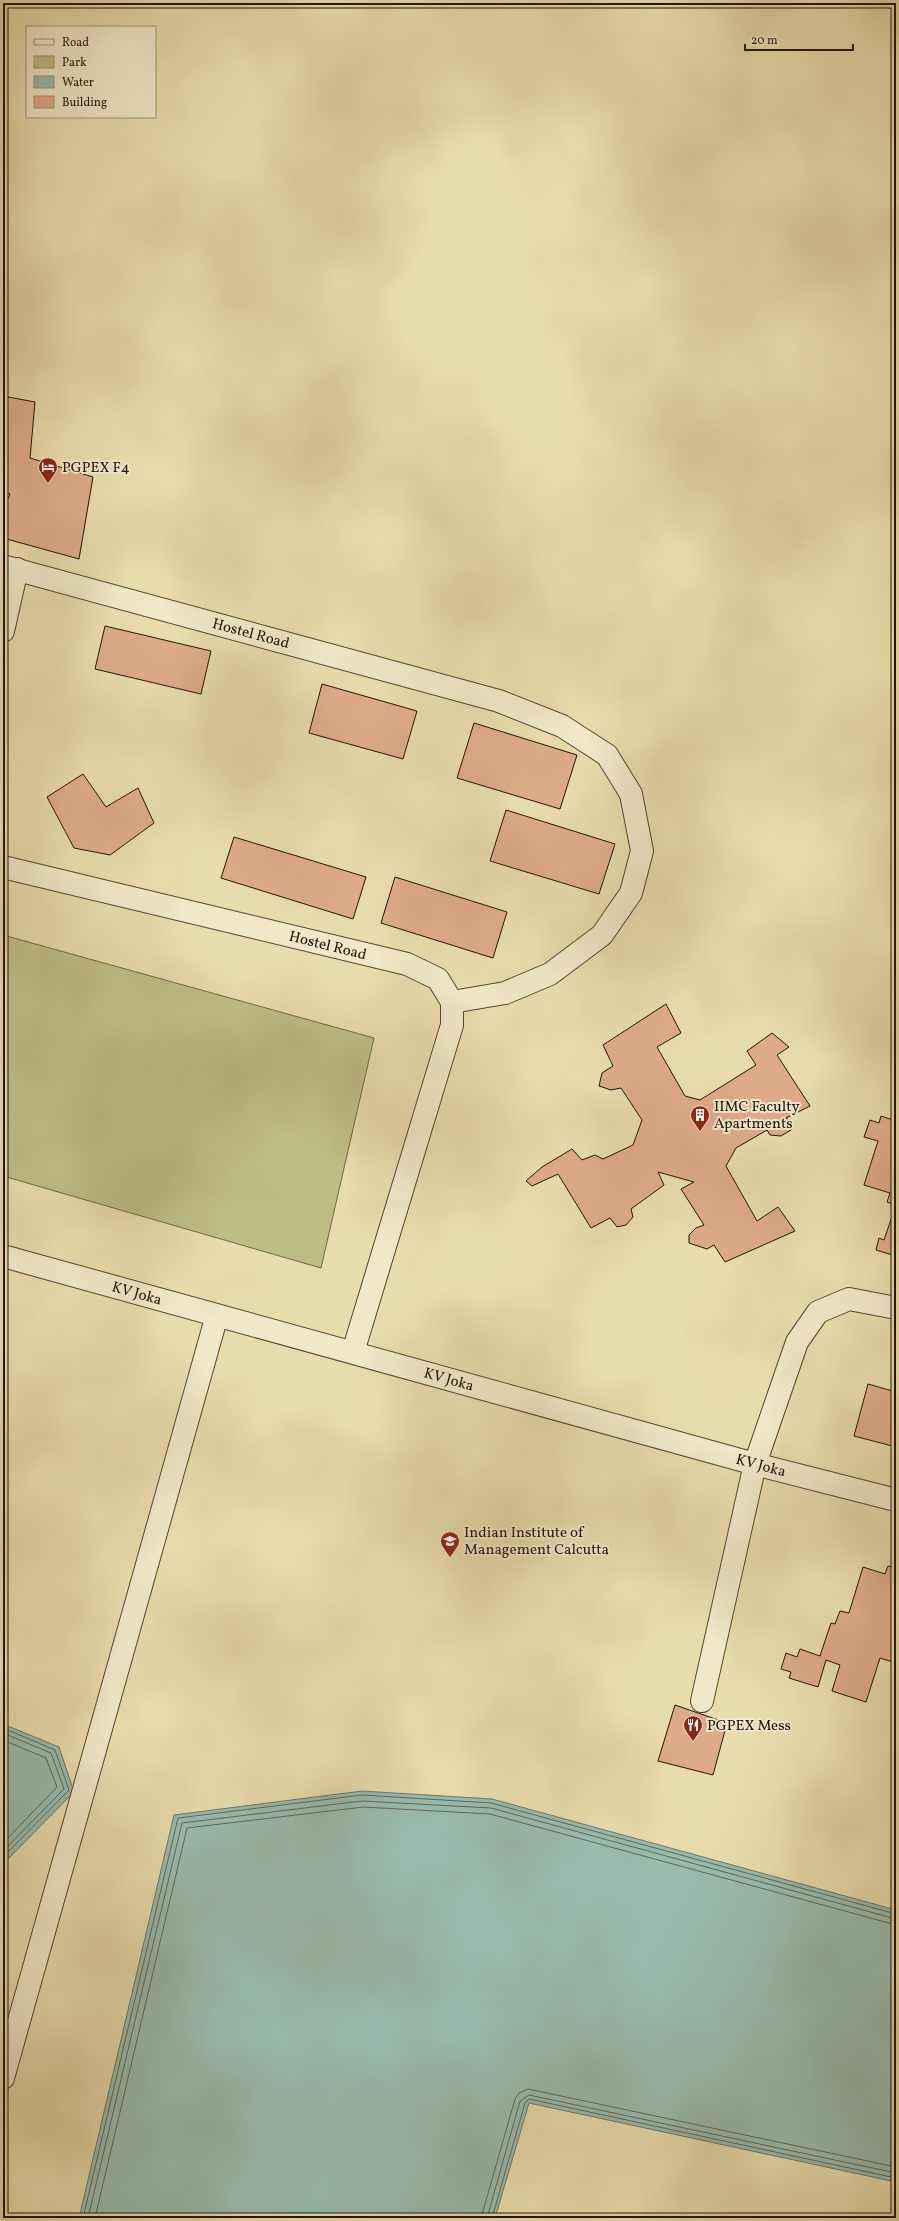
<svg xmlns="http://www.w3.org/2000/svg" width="899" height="2221" font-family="Vollkorn,serif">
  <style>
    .green { fill: #bebe84; stroke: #706846 }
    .water { fill: #98bbae; stroke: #69776b }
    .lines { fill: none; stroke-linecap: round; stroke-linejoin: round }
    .shore { stroke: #5e665a; stroke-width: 1 }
    .building { fill: #deab89; stroke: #231207 }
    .minor-casing { stroke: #544430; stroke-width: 24 }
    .minor { stroke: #f1e8c9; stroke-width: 22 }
    .labels { text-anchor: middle; stroke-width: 4; stroke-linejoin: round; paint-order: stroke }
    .poi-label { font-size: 15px; fill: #231207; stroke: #f1e8c9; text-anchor: start }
    .street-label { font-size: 15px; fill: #231207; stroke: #f1e8c9 }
  </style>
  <rect width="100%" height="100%" fill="#e9dcac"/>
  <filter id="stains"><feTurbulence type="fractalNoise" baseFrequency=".005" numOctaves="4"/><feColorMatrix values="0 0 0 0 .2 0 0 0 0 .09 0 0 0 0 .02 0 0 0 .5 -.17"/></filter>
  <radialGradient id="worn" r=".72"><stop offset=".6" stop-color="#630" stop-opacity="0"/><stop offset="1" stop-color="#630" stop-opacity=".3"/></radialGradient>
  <!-- green -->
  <path class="green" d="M3,935l371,103 -53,230 -318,-92z"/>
  <!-- water -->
  <path class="water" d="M3,1724l56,23 15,45 -68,69 -3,-1z
    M362,1791l130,8 404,111v272l-367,-79 -34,115h-416l95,-403z"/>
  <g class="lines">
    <!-- shore -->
    <path class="shore" d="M3,1728l52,22 14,40 -66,67
      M3,1733l48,20 13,36 -61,62
      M3,1740l43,18 11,29 -54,56
      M83,2218l95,-400 184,-23 129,8 405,111
      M88,2218l94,-395 180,-22 129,7 405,111
      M95,2218l92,-390 176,-21 127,7 406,111
      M481,2218l34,-119 4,-6 9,-4 368,78
      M487,2218l33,-117 9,-6 367,78
      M492,2218l33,-115 4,-4 367,79"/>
  </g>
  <!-- building -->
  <path class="building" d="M3,396l32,6 -5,56 63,19 -14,82 -76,-21v-29l7,-15 -7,-4z
    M105,626l106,25 -10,43 -106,-25z
    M322,684l95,27 -14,48 -94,-26z
    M474,723l103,32 -17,54 -103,-31z
    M83,774l23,33 32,-19 16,35 -44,32 -36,-7 -27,-51z
    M506,810l109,34 -16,50 -109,-33z
    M234,837l132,40 -13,42 -132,-41z
    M395,877l112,35 -14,46 -112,-35z
    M666,1004l15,29 -24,14 28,49 15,4 56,-35 -9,-14 25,-18 17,14 -12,8 33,51 -24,12 6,5 -1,7 -10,6 -11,-1 -3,-5 -31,18 -10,18 31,55 21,-14 17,24 -70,31 -11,-17 -7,4 -18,-6v-8l7,-7 8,-3 -23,-36 13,-7 -36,-10 6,13 -33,24 2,8 -7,8 -9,2 -7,-9 -19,10 -33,-54 -26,12 -6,-5 16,-14 30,-18 10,11 13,-5 8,4 30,-14 9,-25 -21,-32 -10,2 -12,-4 3,-13 11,-7 -10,-21z
    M881,1116l15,5v135l-20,-6 3,-12 5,2 12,-35 -9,-3 3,-9 -26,-8 14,-44 -14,-4 6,-17 9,3z
    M868,1384l28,8v55l-42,-11z
    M888,1566l8,2v95l-16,-5 -14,44 -34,-11 8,-26 -14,-5 -8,27 -29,-9 2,-6 -10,-3 5,-16 11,4 3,-8 20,7 11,-33 4,1 5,-13 9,2 14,-46 22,7z
    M675,1705l52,18 -14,52 -55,-14z"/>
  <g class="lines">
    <!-- minor casing -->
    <g class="minor-casing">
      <path id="minor" d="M3,566l496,135 63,25 45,29 24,39 11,57 -11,42 -29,42 -52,39 -45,19 -53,9
        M3,631l14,-62
        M3,867l404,97 31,15 14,23
        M3,1256l752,208 141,36
        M353,1352l99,-327v-23
        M702,1701l53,-237 42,-122 21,-30 31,-13 47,9
        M3,2078l214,-763"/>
    </g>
    <!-- minor -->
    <use href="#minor" class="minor"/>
  </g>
  <!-- icons -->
  <defs>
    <g id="hotel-pin" transform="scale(1)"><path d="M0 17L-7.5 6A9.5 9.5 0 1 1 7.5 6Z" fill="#8f2418" stroke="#f1e8c9"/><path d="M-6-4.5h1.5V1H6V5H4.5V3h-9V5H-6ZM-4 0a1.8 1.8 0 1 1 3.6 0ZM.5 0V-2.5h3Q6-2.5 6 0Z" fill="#fff"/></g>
    <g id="building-pin" transform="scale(1)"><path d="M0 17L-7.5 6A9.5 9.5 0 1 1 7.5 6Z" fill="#8f2418" stroke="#f1e8c9"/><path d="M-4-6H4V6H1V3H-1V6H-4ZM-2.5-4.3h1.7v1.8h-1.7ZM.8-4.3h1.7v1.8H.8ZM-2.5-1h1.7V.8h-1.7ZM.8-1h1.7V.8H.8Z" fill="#fff"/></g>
    <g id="university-pin" transform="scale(1)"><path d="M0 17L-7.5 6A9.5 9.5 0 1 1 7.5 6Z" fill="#8f2418" stroke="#f1e8c9"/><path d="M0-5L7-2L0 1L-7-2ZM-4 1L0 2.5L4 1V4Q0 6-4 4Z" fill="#fff"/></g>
    <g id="restaurant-pin" transform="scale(1)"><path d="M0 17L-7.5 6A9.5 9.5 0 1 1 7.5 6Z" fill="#8f2418" stroke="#f1e8c9"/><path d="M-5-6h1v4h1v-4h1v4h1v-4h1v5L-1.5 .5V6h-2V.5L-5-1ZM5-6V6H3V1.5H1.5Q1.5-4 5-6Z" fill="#fff"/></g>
  </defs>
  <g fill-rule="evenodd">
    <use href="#hotel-pin" x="48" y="467"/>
    <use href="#building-pin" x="700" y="1115"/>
    <use href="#university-pin" x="450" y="1541"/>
    <use href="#restaurant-pin" x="693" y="1725"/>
  </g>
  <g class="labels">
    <!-- poi labels -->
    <g class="poi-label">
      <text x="62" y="472">PGPEX F4</text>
      <text x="714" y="1111">IIMC Faculty<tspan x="714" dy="17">Apartments</tspan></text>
      <text x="464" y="1537">Indian Institute of<tspan x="464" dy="17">Management Calcutta</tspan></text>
      <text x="707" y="1730">PGPEX Mess</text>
    </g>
    <!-- street labels -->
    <g class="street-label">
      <text transform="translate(251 633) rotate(15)" y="5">Hostel Road</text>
      <text transform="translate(328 945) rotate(14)" y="5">Hostel Road</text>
      <text transform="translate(137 1293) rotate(16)" y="5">KV Joka</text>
      <text transform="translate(449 1379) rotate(16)" y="5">KV Joka</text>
      <text transform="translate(761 1465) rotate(15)" y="5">KV Joka</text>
    </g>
  </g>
  <!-- margin -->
  <rect width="899" height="2221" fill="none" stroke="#e9dcac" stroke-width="16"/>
  <rect x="4" y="4" width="891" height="2213" fill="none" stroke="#231207" stroke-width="2"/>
  <rect x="8" y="8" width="883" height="2205" fill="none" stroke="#231207"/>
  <!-- legend -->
  <rect x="26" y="26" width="130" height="92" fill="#f1e8c9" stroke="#9f927b"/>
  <rect x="34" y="39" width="20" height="6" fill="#f1e8c9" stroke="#9f927b"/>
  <text x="62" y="46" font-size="12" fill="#231207">Road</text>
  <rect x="34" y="56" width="20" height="12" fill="#bebe84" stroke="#9f927b"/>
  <text x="62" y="66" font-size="12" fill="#231207">Park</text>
  <rect x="34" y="76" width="20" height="12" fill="#98bbae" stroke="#9f927b"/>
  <text x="62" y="86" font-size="12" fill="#231207">Water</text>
  <rect x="34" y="96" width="20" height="12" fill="#deab89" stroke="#9f927b"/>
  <text x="62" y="106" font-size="12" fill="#231207">Building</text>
  <!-- scale -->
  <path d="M745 44v6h108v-6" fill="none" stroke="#231207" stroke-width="2"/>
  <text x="751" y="44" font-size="12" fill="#231207" stroke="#f1e8c9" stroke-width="3" paint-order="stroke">20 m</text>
  <rect width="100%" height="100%" filter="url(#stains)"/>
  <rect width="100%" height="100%" fill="url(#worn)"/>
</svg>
